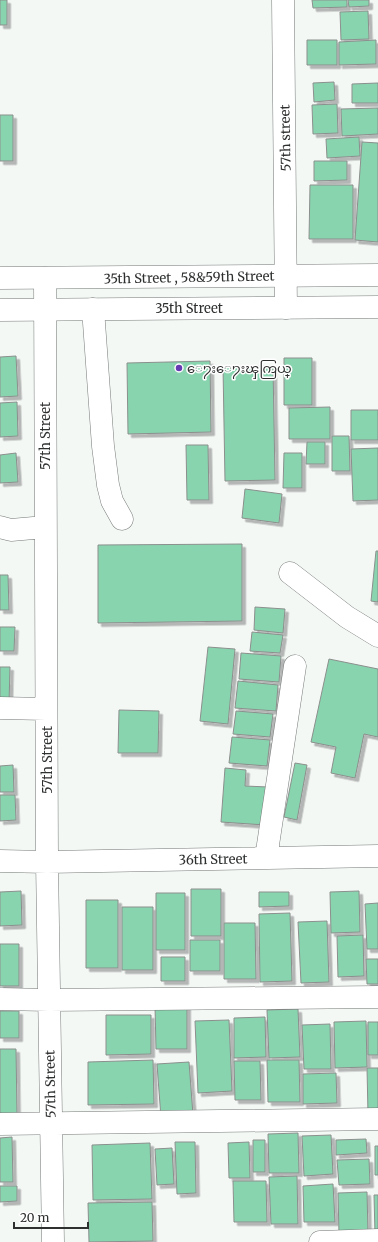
<svg xmlns="http://www.w3.org/2000/svg" width="378" height="1242" font-family="Merriweather,'Noto Sans Myanmar',serif">
  <style>
    .building { fill: #88d4af; stroke: #8b8f8d; filter: url(#shadow) }
    .lines { fill: none; stroke-linecap: round; stroke-linejoin: round }
    .minor-casing { stroke: #757977; stroke-width: 23 }
    .major-casing { stroke: #757977; stroke-width: 23 }
    .minor { stroke: #fff; stroke-width: 22 }
    .major { stroke: #fff; stroke-width: 22 }
    .poi-dot { fill: #653ab2; stroke: #fff; stroke-width: 1.5 }
    .labels { text-anchor: middle; stroke-width: 3; stroke-linejoin: round; paint-order: stroke }
    .street-label { font-size: 13px; fill: #2e302f; stroke: #fff }
    .poi-label { font-size: 13px; fill: #2e302f; stroke: #fff; text-anchor: start }
  </style>
  <defs>
    <filter id="shadow"><feDropShadow dx="3.5" dy="3.5" stdDeviation="0" flood-color="#0004"/></filter>
  </defs>
  <rect width="100%" height="100%" fill="#f4f8f5"/>
  <!-- building -->
  <path class="building" d="M0,0h7v25h-7z
    M312,0h35v7l-34,1z
    M348,0h21v6l-20,1z
    M368,11l1,28 -28,1 -1,-28z
    M307,40h30v25h-30z
    M376,40v24l-37,1v-23z
    M334,82l1,18 -21,2 -1,-19z
    M378,83v20h-26v-19z
    M337,104l1,29 -25,1 -1,-29z
    M378,108v26l-36,2 -1,-27z
    M0,115h13v46h-13z
    M359,137l1,19 -33,2 -1,-19z
    M362,142l16,1v99l-23,-2z
    M314,161h33v19l-33,1z
    M310,185h43v54h-44z
    M16,356l2,40 -18,1v-40z
    M284,358h28v47h-28z
    M210,361l1,71 -83,2 -1,-71z
    M273,366l2,114 -50,1 -2,-114z
    M17,402l1,34 -18,1v-34z
    M330,407v32h-41v-31z
    M351,410h27v30h-27z
    M332,436h17l1,35h-18z
    M307,442h18v22h-19z
    M186,445h22l1,55h-22z
    M378,448v52l-25,1 -2,-52z
    M16,453l2,29 -18,1v-28z
    M284,453h18v35h-19z
    M245,489l37,5 -3,29 -37,-5z
    M242,544v77l-144,2v-78z
    M376,551h2v51l-7,-1z
    M0,575h8l1,35h-9z
    M255,607l30,2 -2,24 -29,-3z
    M0,627h15l-1,24h-14z
    M252,632l31,3 -3,18 -30,-2z
    M208,647l27,2 -7,75 -28,-3z
    M241,653l40,3 -2,26 -40,-3z
    M329,659l49,10v68l-14,-3 -9,44 -24,-5 5,-26 -25,-5z
    M0,667h10l-1,37h-9z
    M238,681l40,4 -2,26 -41,-3z
    M119,710l40,1 -1,42h-40z
    M236,711l37,3 -3,23 -37,-3z
    M232,737l38,3 -3,26 -38,-3z
    M295,763l12,2 -10,55 -13,-3z
    M13,765l1,27h-14v-26z
    M225,768l21,2 -1,16 23,1 -3,38 -44,-3z
    M0,795h15l1,25 -16,1z
    M191,889h30v47h-30z
    M21,891l1,34 -22,1v-34z
    M359,891l1,41 -29,1 -1,-41z
    M259,892h30v14l-30,1z
    M156,893h29v57h-29z
    M86,900h32v68h-32z
    M378,903v46h-11l-2,-45z
    M122,907h31v63h-31z
    M290,913l2,68 -32,1 -1,-68z
    M327,921l2,61 -28,1 -3,-61z
    M224,923h31l1,56h-32z
    M363,935l1,41 -26,1 -1,-41z
    M190,940h30v31h-30z
    M0,944h19v42h-19z
    M161,957h24v24h-24z
    M366,959h12v25h-11z
    M187,1005v44h-31l-1,-43z
    M298,1009l2,48 -31,1 -2,-48z
    M0,1011h19v27h-19z
    M106,1015h45v39l-45,1z
    M265,1017l1,40 -32,1v-40z
    M229,1020l3,71 -34,2 -3,-72z
    M366,1021l1,46 -32,1 -1,-46z
    M368,1022h10v33h-10z
    M330,1024l1,45h-27l-2,-44z
    M0,1049h16l1,65h-17z
    M153,1060l1,44 -66,1v-43z
    M267,1060h32l1,42h-32z
    M234,1061h26l1,39h-26z
    M189,1062l4,53 -32,3 -4,-54z
    M367,1068h11v46h-10z
    M336,1073l1,30 -34,1v-30z
    M298,1133l1,40h-30l-1,-39z
    M331,1135l2,39 -29,2 -2,-40z
    M12,1137l1,45h-13v-44z
    M366,1139l1,14 -31,2v-15z
    M253,1140h12v32h-12z
    M175,1142h20l1,51 -19,1z
    M249,1142l1,36h-21l-1,-35z
    M150,1143l2,56 -59,1 -1,-55z
    M375,1146h3v29h-3z
    M172,1148l2,36 -17,1 -2,-36z
    M369,1159l1,25 -31,1 -2,-25z
    M297,1176l1,48h-27l-2,-47z
    M233,1181h33l1,41h-33z
    M333,1184l2,38h-31l-1,-36z
    M0,1186h17v15l-17,1z
    M367,1192l1,41 -29,1 -1,-41z
    M374,1195h4v39h-3z
    M152,1202l1,39 -64,1 -1,-39z"/>
  <g class="lines">
    <!-- minor casing -->
    <g class="minor-casing">
      <path id="minor" d="M283,0l3,308
        M45,278l2,584 6,380
        M93,309l10,137 5,39 4,16 10,18
        M0,527l11,3 34,-3
        M290,573l57,44 31,19
        M0,708l46,1
        M266,858l29,-192
        M0,861l47,1 331,-6
        M0,999l49,1 329,-3
        M0,1124l378,-5
        M320,1242l58,-2"/>
    </g>
    <!-- major casing -->
    <g class="major-casing">
      <path id="major" d="M0,278l378,-3
        M0,310l378,-3"/>
    </g>
    <!-- minor -->
    <use href="#minor" class="minor"/>
    <!-- major -->
    <use href="#major" class="major"/>
  </g>
  <!-- markers -->
  <circle class="poi-dot" cx="179" cy="368" r="4"/>
  <g class="labels">
    <!-- street labels -->
    <g class="street-label">
      <text transform="translate(285 138) rotate(-91)" y="5">57th street</text>
      <text transform="translate(189 277) rotate(-1)" y="5">35th Street , 58&amp;59th Street</text>
      <text x="189" y="313">35th Street</text>
      <text transform="translate(45 436) rotate(-90)" y="5">57th Street</text>
      <text transform="translate(47 760) rotate(-90)" y="5">57th Street</text>
      <text transform="translate(213 859) rotate(-1)" y="5">36th Street</text>
      <text transform="translate(50 1084) rotate(-91)" y="5">57th Street</text>
    </g>
    <!-- poi labels -->
    <g class="poi-label">
      <text x="187" y="373">ေ႒းေ႒းၾကြယ္</text>
    </g>
  </g>
  <!-- scale -->
  <path d="M14 1222v6h74v-6" fill="none" stroke="#2e302f" stroke-width="2"/>
  <text x="20" y="1222" font-size="12" fill="#2e302f" stroke="#ffffff" stroke-width="3" paint-order="stroke">20 m</text>
</svg>
